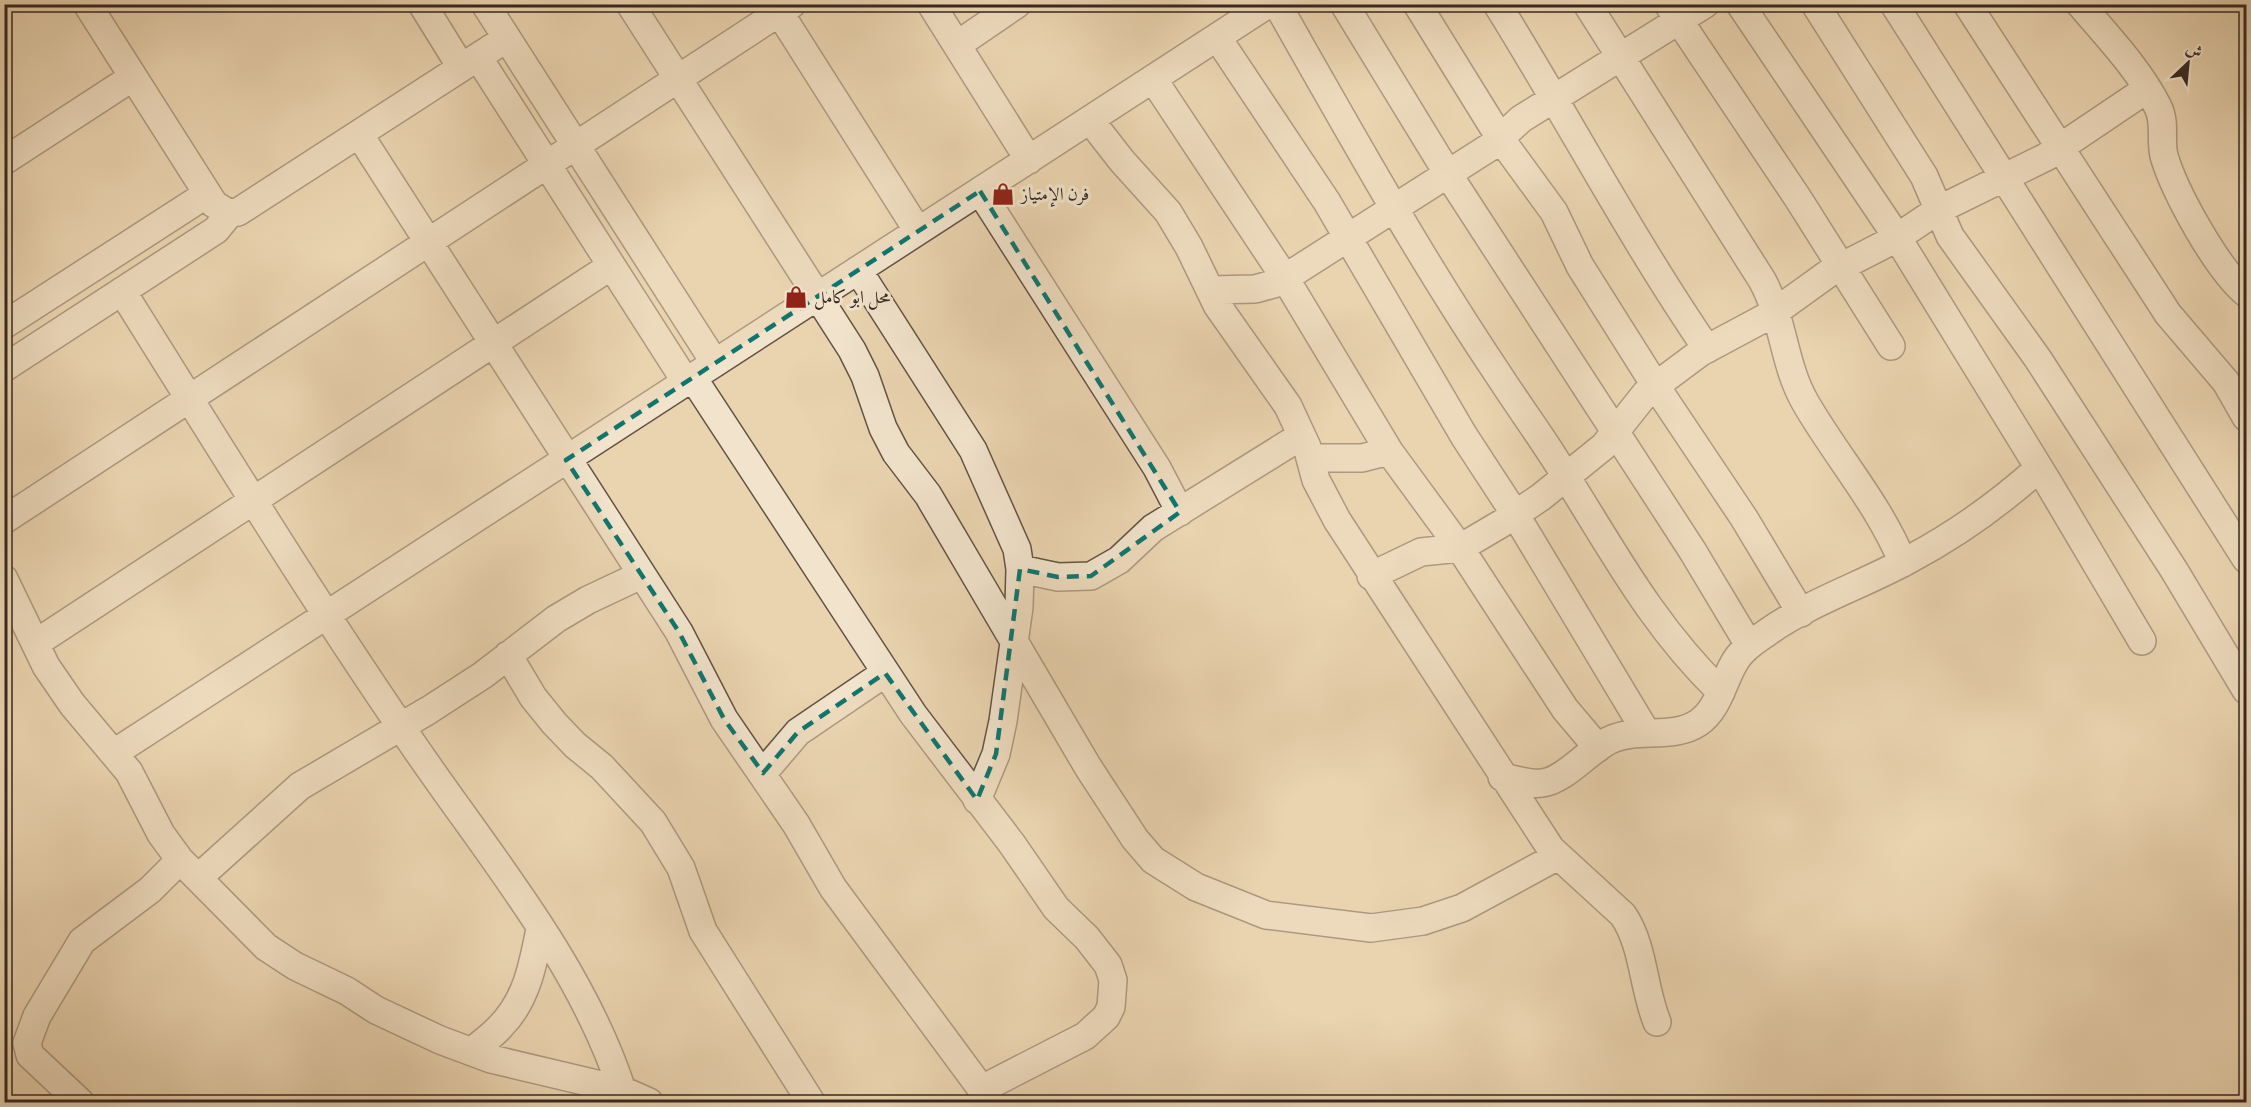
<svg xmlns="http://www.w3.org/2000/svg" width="2251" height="1107" font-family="'IM FELL Great Primer',Amiri,serif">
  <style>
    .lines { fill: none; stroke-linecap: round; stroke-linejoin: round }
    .minor-casing { stroke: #635346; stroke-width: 30 }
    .minor { stroke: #f1e3cc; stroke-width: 27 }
    .marked { fill: none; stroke: #0f766e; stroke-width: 4.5; stroke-dasharray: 12 8; stroke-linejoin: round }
    .labels { text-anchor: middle; stroke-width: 6; stroke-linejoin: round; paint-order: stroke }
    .poi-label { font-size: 18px; fill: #362822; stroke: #f1e3cc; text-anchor: start }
  </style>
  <rect width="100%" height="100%" fill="#ead4b0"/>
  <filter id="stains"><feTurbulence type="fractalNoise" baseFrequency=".00333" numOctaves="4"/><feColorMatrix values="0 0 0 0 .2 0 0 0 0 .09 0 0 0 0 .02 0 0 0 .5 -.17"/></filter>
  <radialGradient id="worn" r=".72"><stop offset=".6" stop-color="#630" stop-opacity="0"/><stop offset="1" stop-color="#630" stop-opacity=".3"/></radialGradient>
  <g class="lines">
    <!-- minor casing -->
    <g class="minor-casing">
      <path id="minor" d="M87,4l127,200 14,9 10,-1 269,-174
        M422,4l39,63
        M485,4l230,359
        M630,4l222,346 13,26 18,52 13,25 32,42 160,272 47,72 18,21 43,27 70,28 105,13 52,-7 39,-13 96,-52
        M774,4l144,227
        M931,4l98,156
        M1277,4c71,125 141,251 221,370 18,28 37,54 55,82 54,83 95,166 168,236
        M1344,4l104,170 244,376 57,95
        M1417,4l83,134 54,74 26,54 75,119 89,133 57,95
        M1497,4c71,114 134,234 210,345
        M1587,4l175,276c22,40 21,83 43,122 31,54 74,102 98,161
        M1668,4l131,196 92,146
        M1740,4l157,233 152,247 93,157
        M1815,4l109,172 26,60 88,123 136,211 72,120
        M1894,4l352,555
        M1967,4l201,310 58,68 20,35
        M2080,4c27,32 59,65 78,103 8,16 2,33 6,49 11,37 53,113 82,137
        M1217,37l110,165 137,234 51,78 131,218
        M957,45l60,-41
        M478,57l208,325
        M1153,79l132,199 104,173 71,97 105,161 33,39
        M1090,120l32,41 46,51 21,35 28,58 71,101 19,41 9,33 21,40 214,329 72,66c21,31 20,73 34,107
        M359,134l320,498 45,87 72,105 37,64 158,214
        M4,161l129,-84
        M980,191l177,277 23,44
        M858,270l115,180 44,99 3,20 -1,38 -16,114 -7,33 -19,46
        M1210,290l45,-1 22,-6 216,-138 28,-26 184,-115
        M122,291c96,153 190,307 292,455 75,110 166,216 208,344
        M4,325l203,-131
        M4,368l212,-138 14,-17
        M693,378l220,336 99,130 44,64 31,30 21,27 5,15 -2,27 -5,10 -21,19 -103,53
        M1310,458h52l27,-7
        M4,520l788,-516
        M1020,569l38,8 33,-1 28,-16 34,-32 148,-92
        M1371,576l50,-24 39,-4 44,-26 37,-25 63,-51 42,-53 55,-41 71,-38 57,-41 66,-34 43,-29 108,-53 101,-68
        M4,579l42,87 26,38 57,68 32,62 19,26 86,87 29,19 52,25 29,19 64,30 51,19 131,31 27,12
        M36,643l575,-377
        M508,655l25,42 21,26 21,22 27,22 51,55 28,46 22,63 108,171
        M114,753l1154,-749
        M763,773l35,-41 87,-59
        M1502,777c12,2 28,8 40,6 22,-2 47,-33 68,-43 28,-13 62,0 88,-17 19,-12 25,-40 35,-58 7,-14 20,-23 32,-31 44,-32 98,-49 145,-75 47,-25 90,-56 129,-91
        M198,878l102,-92 129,-76 54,-35 73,-56 32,-19 53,-25
        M472,1052c9,-9 20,-16 28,-25 27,-27 33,-63 40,-98
        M80,1102l-50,-47 -3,-12 10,-27 45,-75 68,-51 30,-30"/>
    </g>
    <!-- minor -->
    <use href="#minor" class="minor"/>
  </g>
  <!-- marked area -->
  <path d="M0 0H2251V1107H0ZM980,191l200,321 -89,64 -33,1 -38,-8 -24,185 -19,46 -92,-127 -87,59 -35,41 -39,-54 -45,-87 -113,-172z" fill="#ead4b0" fill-opacity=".55" fill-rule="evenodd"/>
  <path class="marked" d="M980,191l200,321 -89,64 -33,1 -38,-8 -24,185 -19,46 -92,-127 -87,59 -35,41 -39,-54 -45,-87 -113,-172z"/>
  <!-- icons -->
  <defs>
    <g id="shop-bare" transform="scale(1.8)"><path d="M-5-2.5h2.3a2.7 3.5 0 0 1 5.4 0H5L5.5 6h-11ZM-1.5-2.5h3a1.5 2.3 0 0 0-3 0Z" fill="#8f2418" stroke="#f1e3cc" stroke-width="2.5" paint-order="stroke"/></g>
  </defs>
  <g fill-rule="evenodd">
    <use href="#shop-bare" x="1003" y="194"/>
    <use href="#shop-bare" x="796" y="297"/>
  </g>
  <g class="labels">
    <!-- poi labels -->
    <g class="poi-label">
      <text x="1021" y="200">فرن الإمتياز</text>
      <text x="814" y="303">محل ابو كامل</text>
    </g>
  </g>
  <!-- margin -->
  <rect width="2251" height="1107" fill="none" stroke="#ead4b0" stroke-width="24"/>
  <rect x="6" y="6" width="2239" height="1095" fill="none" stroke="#362822" stroke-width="3"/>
  <rect x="12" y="12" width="2227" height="1083" fill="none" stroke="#362822" stroke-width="1.5"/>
  <!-- north arrow -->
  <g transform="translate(2188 63) rotate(26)" stroke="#f1e3cc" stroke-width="4.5" paint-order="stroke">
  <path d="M0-4.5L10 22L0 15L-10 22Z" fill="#362822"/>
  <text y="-9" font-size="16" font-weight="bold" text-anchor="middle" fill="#362822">ش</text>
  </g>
  <rect width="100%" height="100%" filter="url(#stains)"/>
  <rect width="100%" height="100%" fill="url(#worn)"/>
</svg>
